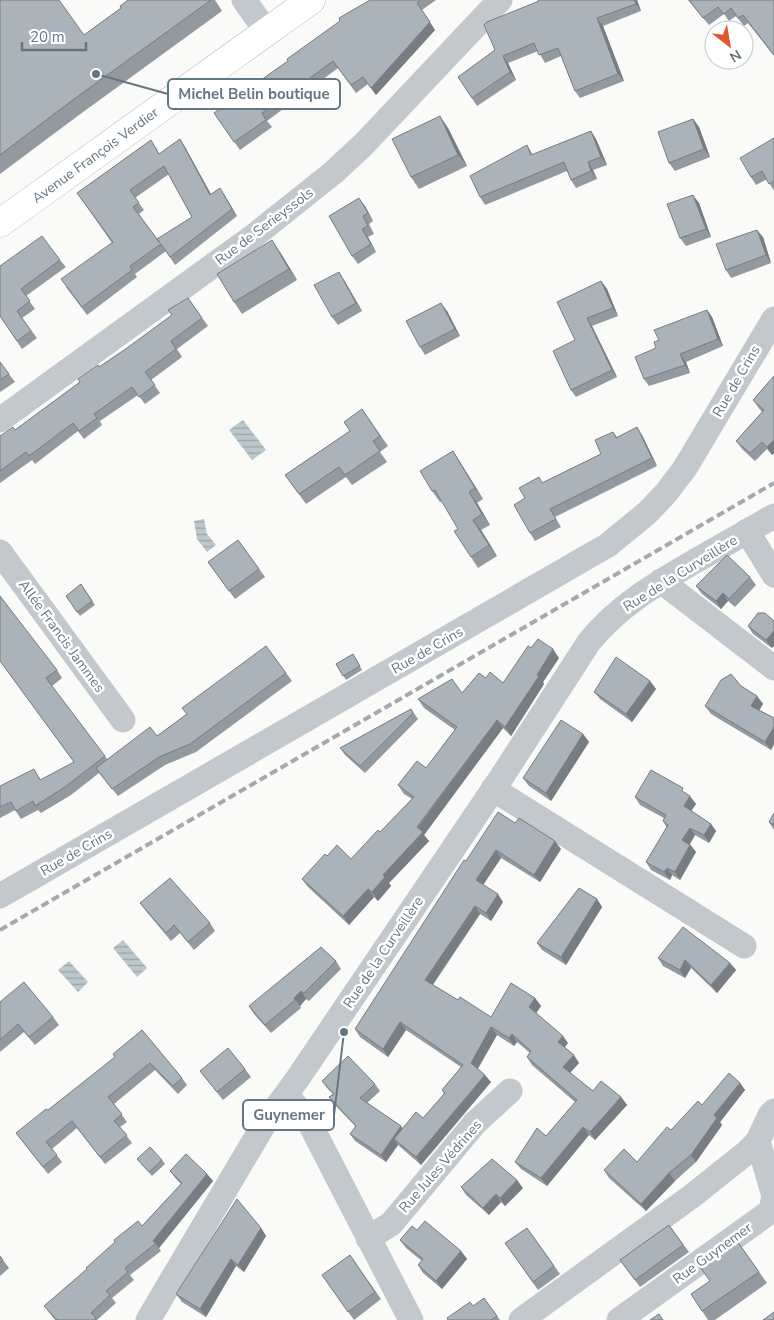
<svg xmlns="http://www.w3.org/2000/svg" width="774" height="1320" font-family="'Nunito Sans',sans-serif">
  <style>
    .water { fill: url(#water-rules) }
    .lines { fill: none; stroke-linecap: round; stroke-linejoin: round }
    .major-casing { stroke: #b5babe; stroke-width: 29 }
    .minor { stroke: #c3c8cc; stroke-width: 25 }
    .major { stroke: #fff; stroke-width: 28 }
    .rail { stroke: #a2aab0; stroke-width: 4; stroke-dasharray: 8 4; stroke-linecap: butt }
    .wall { fill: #929a9f; fill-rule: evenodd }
    .shaded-wall { fill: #777d82 }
    .building { fill: #aab3b9; stroke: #777d82; fill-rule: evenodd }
    .labels { text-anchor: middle; stroke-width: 5; stroke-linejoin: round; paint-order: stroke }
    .street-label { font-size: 14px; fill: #657683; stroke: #fff }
    .leader { fill: none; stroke: #657683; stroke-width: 2 }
    .callout-dot { fill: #657683; stroke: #fff; stroke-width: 2 }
    .callout { fill: #fff; stroke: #657683; stroke-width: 2 }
    .callout-label { font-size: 15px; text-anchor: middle; font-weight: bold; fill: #657683 }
  </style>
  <defs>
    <pattern id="water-rules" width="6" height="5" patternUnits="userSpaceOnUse" patternTransform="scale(1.25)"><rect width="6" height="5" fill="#bbc7cb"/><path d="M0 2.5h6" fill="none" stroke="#9ca6aa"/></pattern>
  </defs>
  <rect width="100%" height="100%" fill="#fafaf8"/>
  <!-- water -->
  <path class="water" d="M243,420l23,30 -14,10 -23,-30z
    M204,519l3,15 9,11 -9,7 -10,-13 -3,-18z
    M123,940l24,28 -10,9 -24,-29z
    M69,961l19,21 -10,10 -20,-22z"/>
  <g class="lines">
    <!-- major casing -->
    <g class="major-casing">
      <path id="major" d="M0,223l311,-223"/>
    </g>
    <!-- minor -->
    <path class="minor" d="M244,0l23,32
      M0,420l255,-185 79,-63 30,-28 136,-144
      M747,531l27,44
      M0,552l123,168
      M661,581l113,87
      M493,789l251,157
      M0,896l608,-351 39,-32 19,-20 19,-25 89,-149
      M286,1095l21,23 104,202
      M368,1238l23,-14 84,-101 35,-32
      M148,1320l115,-194 35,-48 203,-300 88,-136c30,-37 67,-58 108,-82 25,-14 51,-29 77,-44
      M521,1320l171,-124 54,-43 12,-12 12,-26 4,-4
      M619,1320l152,-109 3,-15 -16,-55"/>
    <!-- major -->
    <use href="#major" class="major"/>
    <!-- rail -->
    <path class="rail" d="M0,930l774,-447"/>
  </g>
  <!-- wall -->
  <path class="wall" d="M0,0l84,35 37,-27 7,-8h87l7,11 -143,104 -79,59z
    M370,0h66l-14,10 13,20 -59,65 -8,-11 -12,9 -18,-25 -71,53 5,6 -32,23 -26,-37 74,-52z
    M637,0l4,11 -38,15 21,55 -44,17 -5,-7 -14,-35 -16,7 -7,-12 -30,12 8,17 -39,26 -19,-29 37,-27z
    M688,0h86v56l-26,-33 -4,3 -8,-10 -7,5 -5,-7 -15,11z
    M693,119l6,8 11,30 -35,14 -6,-8z
    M448,128l19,38 -48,23 -8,-12z
    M774,138v53l-7,-12 -11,6 -5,-8z
    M180,139l5,8 26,47 9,-6 5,8 12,20 -62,49 -9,-14 -31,23 2,3 -50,38 -21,-28 46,-44 -35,-50 79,-46 3,7zM169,174l23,43 -32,26 -21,-29 5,-4 -9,-12z
    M596,139l11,26 -14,5 4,9 -21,9 -5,-8 -4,-9 -82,34 -5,-8 47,-52 6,10z
    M699,203l12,34 -25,9 -6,-8z
    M365,206l8,15 -4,3 5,10 -6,3 8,15 -18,12 -6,-8z
    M763,237l8,26 -40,15 -5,-8z
    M280,252l17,28 -55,34 -8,-12z
    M60,260l6,7 -40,29 9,13 -13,9 15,20 -15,11 -22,-33v-50z
    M344,280l18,31 -24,14 -6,-8z
    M601,281l6,8 11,27 -26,10 25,51 -41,20 -5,-7 4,-50z
    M188,298l20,28 -31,23 5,8 -31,23 9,13 -15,11 -7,-9 -38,26 2,4 -18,14 -6,-8 -43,33 -3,-4 -32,23v-47l15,-6 65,-48 19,-15 28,-19 45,-33z
    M707,310l5,7 11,29 -37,16 4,11 -41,13 -5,-7 15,-39z
    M447,311l13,25 -35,19 -5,-8z
    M0,362l15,20 -15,10z
    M774,376v77l-2,2 -5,-6 -12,12 -13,-12 -6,-8 26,-29 -4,-5 -5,-7z
    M362,409l26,37 -8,6 7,10 -35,23 -6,-8 -40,27 -21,-29 65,-44z
    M613,432l4,5 25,-2 15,31 -102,51 6,10 -26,14 -5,-8 -5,-35 14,-21 3,6 59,-29z
    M453,451l7,11 23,37 -6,4 13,22 -9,5 16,26 -19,12 -7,-11 -13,-28 -16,-28 -2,1 -8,-11z
    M238,540l27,37 -30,22 -27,-37z
    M750,577l6,8 -21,22 -7,-6 -7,8 -19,-15 -6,-8z
    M81,584l14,21 -15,11 -14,-20z
    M758,613l14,35 -19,-14 -5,-8z
    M266,646l26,35 -96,71 -31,13 -47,31 -19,-23 -28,22 -30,18 -3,-3 -17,9 -6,-9 -15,8v-32l39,-9 2,3 33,-18 -74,-101 57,9 5,8 -10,8 55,73 50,-23 30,-22z
    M531,648l28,10 -16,24 1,2 -33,52 -8,-8 -79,107 5,6 -40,42 2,3 -13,15 -4,-4 -25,28 -41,-38 -6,-8 25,-23 24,3 29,-27 32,-33 -8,-5 -6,-9 28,-17 29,-38 -31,-22 -6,-9 44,-6 24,-15 17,5z
    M353,654l9,16 -16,10 -10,-16z
    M650,681l6,8 -24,33 -32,-23 -6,-7z
    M741,686l16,10 6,8 -4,6 15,8v26l-3,6 -60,-36 -6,-8z
    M411,709l7,10 -53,54 -20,-18 -5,-7z
    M583,734l6,8 -38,59 -22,-15 -6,-8z
    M687,794l9,10 -5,7 20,13 5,7 -7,12 -14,-8 -5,9 6,8 -16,28 -8,-5 -2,5 -19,-10 -5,-8 21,-34 -4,-7 1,-3 -24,-13 -5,-8z
    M774,813v17l-5,-8z
    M515,823l46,26 -21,33 -39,-24 -18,27 20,17 -12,19 -11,-7 -47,71 25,15 33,17 44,-19 6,8 -5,7 32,30 -3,4 14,16 -9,10 23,18 28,6 6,8 -32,35 -6,-5 -42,51 -26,-17 -6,-7 31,-26 29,-34 -43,-37 -5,-8 3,-4 -13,-11 -3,4 -17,-11 -19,34 13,13 -70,83 -23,-20 -12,17 -31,-21 -5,-7 6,-7 -22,-23 -5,-7 4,-3 -6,-6 -5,-7 53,3 5,7 -13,12 34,23 1,2 21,-10 21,-24 -2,-4 19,-23 -55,-37 -18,27 -28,-20 -5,-8 111,-168z
    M597,899l5,8 -36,58 -24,-15 -5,-7z
    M140,903l70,20 5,8 -21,19 -14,-17 -9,8 -25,-30z
    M658,958l72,5 6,7 -19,23 -26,-25 -6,10 -22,-12z
    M336,961l5,8 -32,32 -3,-2 -6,7 1,2 -30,25 -17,-19 -5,-8z
    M0,1002l53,15 6,8 -24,20 -11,-13 -24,20z
    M142,1030l40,48 5,7 -9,9 -23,-24 -41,34 13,18 -7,5 12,16 -27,21 -28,-36 -25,21 10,13 -14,12 -32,-41 32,-23 67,-52z
    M245,1069l6,8 -28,23 -23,-29z
    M740,1083l5,7 -25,32 2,3 -26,37 -21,19 -29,30 -37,-33 -5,-8 33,-8 34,-32 31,-25z
    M137,1159l25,1 3,4 -13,12z
    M170,1171l37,3 6,7 -54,67 2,3 -31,24 4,5 -22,18 4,5 -19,17h-42l-11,-14 98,-80 39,-42 -5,-5z
    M461,1187l62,1 -18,18 -4,-4 -12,13 -23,-20z
    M669,1225l20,27 -49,35 -20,-27z
    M261,1228l5,8 -22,36 -8,-6 -30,51 -24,-15 -6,-8z
    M527,1228l33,46 -22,16 -33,-47z
    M417,1230l44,21 6,8 -25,30 -19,-16 -5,-8 4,-4 -16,-13 -6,-8z
    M737,1241l30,42 -52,37h-7l-17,-26 19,-13z
    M350,1255l31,44 -27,21 -32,-45z
    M0,1256l9,12 -9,8z
    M484,1298l16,22h-52l25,-14z"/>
  <!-- shaded-wall -->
  <path class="shaded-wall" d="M634,0h3l4,11 -5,-7z
    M417,3l18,27 -59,65 -5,-7z
    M597,18l6,8 21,55 -6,-7z
    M503,56l5,7 8,17 -6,-8z
    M440,116l8,12 19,38 -9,-11z
    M693,119l6,8 11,30 -6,-8z
    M591,131l5,8 11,26 -6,-8z
    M180,139l5,8 30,55 -5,-7z
    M588,162l5,8 4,9 -6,-8z
    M220,188l5,8 12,20 -5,-7z
    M693,195l6,8 12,34 -5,-8z
    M359,198l6,8 8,15 -5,-8z
    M362,229l6,8 8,15 -5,-8z
    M757,230l6,7 8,26 -5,-8z
    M272,240l8,12 17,28 -8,-11z
    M339,272l5,8 18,31 -6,-8z
    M601,281l6,8 11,27 -5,-8z
    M441,303l6,8 13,25 -5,-7z
    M707,310l5,7 11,29 -5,-7z
    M587,318l5,8 25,51 -5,-7z
    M680,354l6,8 4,11 -5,-8z
    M637,427l5,8 15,31 -5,-8z
    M774,440v13l-2,2 -5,-8z
    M453,451l7,11 23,37 -8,-11z
    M469,492l8,11 13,22 -8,-11z
    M473,520l8,10 16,26 -8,-11z
    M723,593l5,8 -7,8 -5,-8z
    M774,631v15l-2,2 -6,-8z
    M553,649l6,9 -16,24 1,2 -33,52 -6,-9z
    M650,681l6,8 -24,33 -6,-8z
    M757,696l6,8 -6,10 -6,-8z
    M497,720l6,8 -79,107 5,6 -40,42 2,3 -13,15 -6,-9 11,-17z
    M774,727v17l-3,6 -6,-8z
    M583,734l6,8 -38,59 -5,-8z
    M690,796l6,8 -7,10 -5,-8z
    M711,824l5,7 -7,12 -5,-8z
    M690,828l5,7 -7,12 -6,-7z
    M555,841l6,8 -21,33 -6,-7z
    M690,845l6,7 -16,28 -5,-8z
    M496,850l5,8 -20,30 -5,-8z
    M667,868l5,7 -2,5 -6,-8z
    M368,889l6,8 -25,28 -6,-9z
    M498,894l5,8 -12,19 -5,-8z
    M597,899l5,8 -36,58 -5,-8z
    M475,906l5,8 -50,74 -5,-8z
    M685,960l6,8 -6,10 -5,-8z
    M730,963l6,7 -19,23 -6,-8z
    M301,991l5,8 -6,7 -6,-8z
    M535,998l6,8 -6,9 -6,-8z
    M400,1022l6,8 -18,27 -5,-8z
    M491,1027l6,8 -21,36 -5,-8z
    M512,1034l5,8 -3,4 -5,-8z
    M563,1036l5,7 -5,6 -5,-7z
    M574,1055l5,8 -11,12 -5,-8z
    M485,1075l6,7 -70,83 -5,-8z
    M740,1083l5,7 -25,32 2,3 -26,37 -5,-7 23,-40z
    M621,1097l6,8 -32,35 -5,-8z
    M401,1126l5,8 -12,5 4,6 -12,17 -5,-7z
    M583,1127l6,8 -42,51 -6,-8z
    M669,1173l6,8 -29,30 -5,-7z
    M207,1174l6,7 -54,67 -6,-7z
    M517,1180l6,8 -18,18 -5,-8z
    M496,1194l5,8 -12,13 -6,-7z
    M261,1228l5,8 -22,36 -6,-7z
    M461,1251l6,8 -25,30 -6,-8z
    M231,1259l5,7 -30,51 -6,-8z"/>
  <!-- building -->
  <path class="building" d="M0,0h59l25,35 37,-27 -1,-2 8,-6h83l-141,102 -70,53z
    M370,0h50l-3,3 13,19 -59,66 -8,-11 -12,8 -18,-24 -71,52 4,7 -32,22 -20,-29 74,-52 -1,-2 53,-38 -1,-3z
    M538,0h96l2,4 -39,14 21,56 -43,17 -17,-43 -19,7 -5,-12 -31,13 7,16 -38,26 -14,-21 37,-27 -11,-25 3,-3 52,-21z
    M689,0h85v55l-31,-40 -5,3 -7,-10 -7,6 -6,-7 -15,11z
    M440,116l18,39 -47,22 -19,-38z
    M693,119l11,30 -35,14 -11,-31z
    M591,131l10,26 -13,5 3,9 -20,9 -7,-18 -84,35 -10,-21 57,-31 4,10z
    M774,138v43l-5,3 -7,-13 -11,6 -11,-19z
    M180,139l30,56 10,-7 12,21 -62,48 -9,-13 -31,22 2,4 -50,37 -21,-28 52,-37 -36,-49 74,-53 8,14zM164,166l28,51 -35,22 3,4 -27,-36 6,-4 -9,-13z
    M693,195l13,34 -26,9 -13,-34z
    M359,198l9,15 -5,3 5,10 -6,3 9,15 -19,12 -23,-40z
    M757,230l9,25 -40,15 -10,-26z
    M42,236l18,24 -39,29 9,12 -13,10 14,20 -14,10 -17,-25v-50z
    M272,240l17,29 -55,33 -17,-28z
    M339,272l17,31 -24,14 -18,-32z
    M601,281l12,27 -26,10 25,52 -41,20 -18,-39 22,-11 -18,-38z
    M188,298l14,20 -31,23 5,8 -31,23 10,13 -16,12 -7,-10 -38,27 3,4 -18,13 -6,-8 -44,33 -3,-4 -26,19v-35l13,-9 2,3 65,-48 -2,-3 20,-14 1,2 28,-19 45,-33 -4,-5z
    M441,303l14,26 -35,18 -14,-26z
    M707,310l11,29 -38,15 5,11 -41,14 -9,-22 21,-9 -2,-6 5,-2 -5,-10z
    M0,362l9,12 -9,6z
    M774,376v64l-7,7 -5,-5 -12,11 -14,-12 28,-31 -11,-10z
    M362,409l18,27 -7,5 7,10 -35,24 -6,-8 -40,27 -14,-19 65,-44 -6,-9z
    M637,427l15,31 -102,51 6,10 -26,14 -16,-28 11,-7 -6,-10 20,-11 3,6 59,-29 -6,-14 18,-8 3,6z
    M453,451l22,37 -6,4 13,22 -9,6 16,25 -18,12 -17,-26 4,-2 -23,-39 -3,1 -12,-20z
    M238,540l21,29 -30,22 -21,-29z
    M727,555l23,22 -21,22 -6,-6 -7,8 -20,-15z
    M81,584l11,17 -15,11 -11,-16z
    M0,596l57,74 -11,8 59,78 -40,31 -30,19 -2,-5 -17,10 -5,-9 -11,5v-21l34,-17 6,11 34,-18 -74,-101z
    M758,613h7l9,8v10l-8,9 -18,-14z
    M538,639l15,10 -16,26 2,1 -34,51 -8,-7 -80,107 6,5 -40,43 2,2 -13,15 -4,-3 -25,27 -41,-37 23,-25 2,2 10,-11 14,14 27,-29 2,2 34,-35 -16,-12 19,-24 9,7 31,-41 -39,-28 34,-20 10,14 17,-20 7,5 4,-6 13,11 25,-37 3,2z
    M266,646l20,27 -96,71 -31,13 -47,32 -16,-21 54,-41 7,9 30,-22 -5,-6z
    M353,654l7,12 -17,10 -7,-12z
    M616,657l34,24 -24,33 -32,-22z
    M731,674l10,12 16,10 -6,10 23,12v9l-9,15 -60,-36 16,-26z
    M411,709l2,4 -53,53 -20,-18z
    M561,720l22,14 -37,59 -23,-15z
    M651,770l32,18 -1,3 8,5 -6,10 27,18 -7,11 -14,-7 -8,12 8,5 -15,27 -8,-4 -3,4 -18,-10 22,-37 -5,-4 3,-6 -31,-18z
    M498,812l17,11 4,-5 36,23 -21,34 -38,-25 -20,30 22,14 -12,19 -11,-7 -50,74 33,20 2,-3 31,20 20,-34 24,15 -6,9 34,29 -5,6 16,13 -11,12 30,24 8,-10 20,16 -31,35 -7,-5 -42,51 -26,-16 22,-34 9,8 31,-36 -50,-43 4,-6 -19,-17 -3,4 -18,-11 -20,36 14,12 -69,82 -22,-18 22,-27 7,6 22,-25 -3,-3 21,-25 -63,-43 -17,27 -28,-20 109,-169 2,1z
    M774,813v12l-5,-3z
    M170,878l40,45 -22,19 -14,-17 -8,8 -26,-30z
    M579,888l18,11 -36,58 -24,-14z
    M683,927l47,36 -19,22 -26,-25 -5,10 -22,-12z
    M321,947l15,14 -32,32 -3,-2 -7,7 1,2 -30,25 -16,-19z
    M24,982l29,35 -24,20 -11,-13 -18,16v-38z
    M142,1030l40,48 -9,8 -23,-23 -42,34 14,17 -8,7 13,14 -27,22 -28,-36 -26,21 11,13 -14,12 -27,-34 30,-24 2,1 67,-53 -2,-3z
    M228,1048l17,21 -28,23 -17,-21z
    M348,1056l27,28 -15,14 41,28 -20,29 -31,-21 6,-8 -27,-29 5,-3 -12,-13z
    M729,1073l11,10 -26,32 3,3 -26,37 -22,18 -28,31 -37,-34 20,-21 13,13 30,-35 4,3 27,-29 4,4z
    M150,1147l12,13 -13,12 -12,-13z
    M186,1154l21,20 -54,67 3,2 -31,25 3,4 -22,19 4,4 -19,18 5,5 -2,2h-37l-13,-14 43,-37 -1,-1 29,-26 -1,-2 24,-19 4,5 40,-43 -12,-12z
    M492,1159l25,21 -17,18 -4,-4 -13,14 -22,-21z
    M237,1199l24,29 -23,37 -7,-6 -31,50 -24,-15z
    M425,1221l36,30 -25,30 -18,-16 5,-6 -23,-19 12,-14 5,4z
    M669,1225l14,20 -48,35 -15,-20z
    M527,1228l27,38 -21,16 -28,-39z
    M737,1241l22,31 -57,39 -11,-17 19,-13 -10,-14z
    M350,1255l25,37 -27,20 -26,-37z
    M0,1256l3,4 -3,3z
    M484,1298l13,18 -6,4h-43l-1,-2 23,-16 3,4z
    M774,1312v8h-11z
    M659,1314l4,6h-13z"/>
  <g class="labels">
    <!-- street labels -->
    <g class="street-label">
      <text transform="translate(95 155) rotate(-36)" y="5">Avenue François Verdier</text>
      <text transform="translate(264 226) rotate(-37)" y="5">Rue de Serieyssols</text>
      <text transform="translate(736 381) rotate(-60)" y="5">Rue de Crins</text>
      <text transform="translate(680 573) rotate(-32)" y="5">Rue de la Curveillère</text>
      <text transform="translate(62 636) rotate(54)" y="5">Allée Francis Jammes</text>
      <text transform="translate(427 650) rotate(-30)" y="5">Rue de Crins</text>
      <text transform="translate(76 852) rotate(-30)" y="5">Rue de Crins</text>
      <text transform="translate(383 952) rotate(-56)" y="5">Rue de la Curveillère</text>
      <text transform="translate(440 1166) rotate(-49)" y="5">Rue Jules Védrines</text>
      <text transform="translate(712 1253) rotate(-36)" y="5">Rue Guynemer</text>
    </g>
  </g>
  <!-- callouts -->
  <path class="leader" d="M96 74L168 94M344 1032L334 1115"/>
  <g class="callout-dot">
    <circle cx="96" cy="74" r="5"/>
    <circle cx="344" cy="1032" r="5"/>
  </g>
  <g class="callout">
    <rect x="168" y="79" width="172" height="30" rx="5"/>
    <rect x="243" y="1100" width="91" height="30" rx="5"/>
  </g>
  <g class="callout-label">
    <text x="254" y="99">Michel Belin boutique</text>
    <text x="289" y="1120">Guynemer</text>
  </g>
  <!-- north arrow -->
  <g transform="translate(729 45) rotate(149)"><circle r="24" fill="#ffffff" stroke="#c1c8cd"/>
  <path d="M0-4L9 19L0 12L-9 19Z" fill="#e4572e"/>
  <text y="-8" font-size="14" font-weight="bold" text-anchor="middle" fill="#657683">N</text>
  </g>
  <!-- scale -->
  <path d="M22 42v8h64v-8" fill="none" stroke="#657683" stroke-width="2.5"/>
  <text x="30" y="42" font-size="15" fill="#657683" stroke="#ffffff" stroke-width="4" paint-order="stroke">20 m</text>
</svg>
